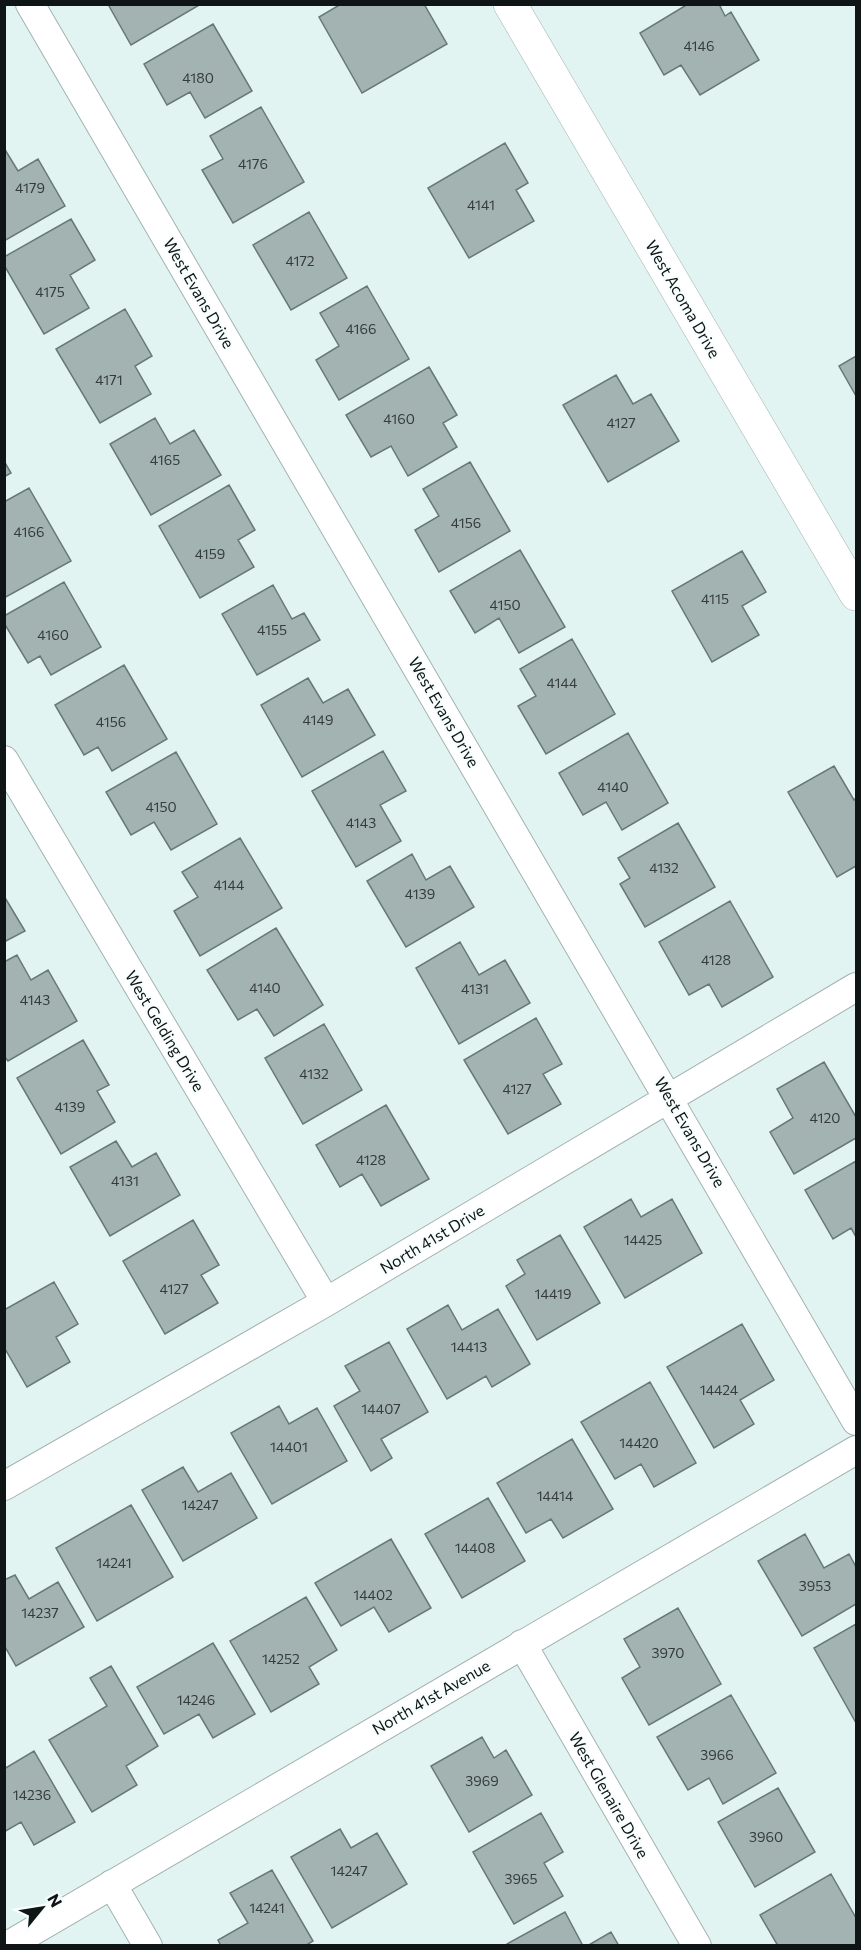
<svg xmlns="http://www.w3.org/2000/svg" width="861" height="1950" font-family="Commissioner,sans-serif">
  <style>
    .building { fill: #a2b3b1; stroke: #687876; stroke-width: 1.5 }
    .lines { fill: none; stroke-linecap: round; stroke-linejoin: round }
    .minor-casing { stroke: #a2b3b1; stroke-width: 30 }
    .tertiary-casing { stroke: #a2b3b1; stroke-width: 34 }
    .minor { stroke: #fff; stroke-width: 28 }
    .tertiary { stroke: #fff; stroke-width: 33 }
    .labels { text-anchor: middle; stroke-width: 4.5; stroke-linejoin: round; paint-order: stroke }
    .number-label { font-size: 14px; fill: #343c3c }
    .street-label { font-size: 16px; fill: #0f1515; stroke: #f7fefd }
  </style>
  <rect width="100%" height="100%" fill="#e2f4f1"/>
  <!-- building -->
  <path class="building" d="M112,4h89l-70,41 -22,-39z
    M341,4h83l23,40 -85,49 -43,-76z
    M688,4h31l6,12 6,-4 28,48 -59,35 -19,-30 -17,10 -24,-42z
    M213,24l39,67 -47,27 -15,-26 -23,13 -23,-41z
    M261,107l43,75 -71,41 -31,-53 21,-11 -13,-23z
    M505,143l23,40 -12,7 18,31 -65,37 -41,-70z
    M4,148l14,23 20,-12 27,47 -61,35z
    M309,212l38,66 -56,32 -38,-65z
    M71,219l24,41 -25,15 19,33 -45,26 -40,-69v-8z
    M367,286l42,73 -70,41 -23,-40 23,-14 -19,-33z
    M125,309l27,47 -17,10 16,28 -51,29 -44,-74z
    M856,356v40l-17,-30z
    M429,367l28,48 -14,8 14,24 -49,29 -17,-30 -20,11 -25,-42z
    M616,375l17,29 18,-10 28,47 -71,41 -45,-77z
    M155,418l15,26 24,-14 27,45 -70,40 -41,-71z
    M4,461l7,12 -7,4z
    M470,462l40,69 -71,41 -24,-42 24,-14 -16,-27z
    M229,485l26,45 -17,10 16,27 -54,31 -41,-72z
    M29,488l42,73 -67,37v-96z
    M520,550l45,77 -46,26 -20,-35 -24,15 -25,-42z
    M742,551l24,41 -24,14 17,29 -47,27 -40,-71z
    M64,582l37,65 -50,28 -11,-19 -12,7 -24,-40v-7z
    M273,585l19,34 12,-6 16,27 -63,35 -35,-61z
    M572,639l43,75 -69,40 -28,-48 18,-10 -16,-27z
    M124,665l43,74 -55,32 -14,-24 -14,8 -29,-50z
    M308,678l15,25 25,-14 27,46 -73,42 -41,-72z
    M628,733l40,70 -46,27 -16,-28 -23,13 -24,-42z
    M383,751l23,40 -26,14 21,36 -45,26 -44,-76z
    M176,752l41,72 -46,26 -17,-28 -23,13 -25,-43z
    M834,766l20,34 2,-2v68l-19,11 -49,-85z
    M678,823l37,64 -70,40 -25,-43 10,-6 -12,-20z
    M240,838l42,70 -82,48 -26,-45 24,-14 -16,-25z
    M412,854l14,26 24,-14 24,41 -68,40 -39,-66z
    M4,896l21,35 -21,11z
    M730,901l43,76 -51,30 -13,-23 -20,11 -30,-53z
    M276,928l47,77 -49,31 -17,-27 -19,11 -31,-50z
    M460,942l19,33 26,-15 25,43 -71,41 -43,-76z
    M17,955l14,25 17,-10 29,51 -69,40 -4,-5v-94z
    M536,1018l26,46 -19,10 18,30 -53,30 -44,-74z
    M324,1024l38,66 -59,34 -38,-66z
    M83,1040l26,45 -12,6 18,31 -54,32 -44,-76z
    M824,1062l32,55v21l-62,36 -24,-42 23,-14 -16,-29z
    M386,1105l43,74 -48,27 -19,-32 -22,13 -24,-42z
    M116,1141l16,26 24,-14 24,42 -70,41 -40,-69z
    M856,1161v76l-5,-9 -18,11 -28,-49z
    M631,1199l10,18 31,-18 30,54 -77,45 -41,-71z
    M193,1220l26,45 -18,10 17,28 -53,31 -42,-73z
    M560,1235l40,68 -63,37 -31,-54 19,-12 -8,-14z
    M54,1282l24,42 -22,13 14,25 -43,25 -23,-40v-37z
    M448,1305l14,25 36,-21 32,55 -38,23 -6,-11 -39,23 -40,-70z
    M742,1324l32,56 -34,20 14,24 -40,24 -47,-81z
    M389,1342l39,70 -47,27 11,19 -21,13 -37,-65 26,-15 -15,-25z
    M650,1382l46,81 -42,24 -13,-23 -26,15 -34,-57z
    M279,1406l10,18 28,-16 30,53 -75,43 -41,-71z
    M572,1439l41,70 -50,29 -12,-19 -25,14 -29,-50z
    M183,1467l15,25 33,-19 26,45 -74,43 -41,-71z
    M488,1498l37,63 -63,37 -37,-64z
    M131,1505l42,72 -76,44 -41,-73z
    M805,1534l19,34 25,-14 7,13v37l-54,32 -44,-75z
    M391,1539l40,69 -42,24 -15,-25 -33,19 -26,-43z
    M15,1575l14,24 29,-17 26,45 -68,39 -12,-21v-65z
    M306,1597l31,53 -28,17 10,17 -48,28 -41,-71z
    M678,1608l43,76 -72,41 -27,-47 18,-11 -16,-28z
    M856,1624v99l-42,-75z
    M213,1643l42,71 -42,24 -14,-24 -35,20 -27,-47z
    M111,1666l47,80 -32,20 11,19 -45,27 -43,-72 58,-34 -17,-28z
    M731,1695l45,78 -53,31 -14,-26 -21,12 -31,-53z
    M482,1737l12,21 12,-8 26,45 -63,37 -38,-66z
    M34,1751l41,71 -41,23 -13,-23 -17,10v-63z
    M778,1788l37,64 -60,35 -37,-65z
    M541,1813l22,39 -19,11 19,33 -49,28 -41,-72z
    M340,1829l11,19 26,-15 30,51 -75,44 -41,-71z
    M272,1870l41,71 -8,5h-84l-3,-6 30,-17 -18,-30z
    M831,1874l25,44v28h-78l-18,-31z
    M565,1912l18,34h-75l-1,-2z
    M611,1932l8,14h-32z"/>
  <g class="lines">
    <!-- minor casing -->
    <g class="minor-casing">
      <path id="minor" d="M30,4l826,1417
        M4,760l322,542
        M4,1486l322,-184 530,-315
        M522,1644l175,302
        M112,1884l36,62
        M7,1946l849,-496"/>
    </g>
    <!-- tertiary casing -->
    <g class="tertiary-casing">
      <path id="tertiary" d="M510,4l346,590"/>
    </g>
    <!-- minor -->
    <use href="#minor" class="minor"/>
    <!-- tertiary -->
    <use href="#tertiary" class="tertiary"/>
  </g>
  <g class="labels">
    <!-- number labels -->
    <g class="number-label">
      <text x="699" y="51">4146</text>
      <text x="198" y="83">4180</text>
      <text x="253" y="169">4176</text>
      <text x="30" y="193">4179</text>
      <text x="481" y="210">4141</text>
      <text x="300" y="266">4172</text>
      <text x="50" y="297">4175</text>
      <text x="361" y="334">4166</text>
      <text x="109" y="385">4171</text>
      <text x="399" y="424">4160</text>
      <text x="621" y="428">4127</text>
      <text x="165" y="465">4165</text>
      <text x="466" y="528">4156</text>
      <text x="29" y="537">4166</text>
      <text x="210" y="559">4159</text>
      <text x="715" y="604">4115</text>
      <text x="505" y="610">4150</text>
      <text x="272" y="635">4155</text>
      <text x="53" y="640">4160</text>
      <text x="562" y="688">4144</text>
      <text x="318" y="725">4149</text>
      <text x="111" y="727">4156</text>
      <text x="613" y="792">4140</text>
      <text x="161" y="812">4150</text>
      <text x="361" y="828">4143</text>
      <text x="664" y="873">4132</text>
      <text x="229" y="890">4144</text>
      <text x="420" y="899">4139</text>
      <text x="716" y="965">4128</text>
      <text x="265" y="993">4140</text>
      <text x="475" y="994">4131</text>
      <text x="35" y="1005">4143</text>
      <text x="314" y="1079">4132</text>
      <text x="517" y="1094">4127</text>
      <text x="70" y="1112">4139</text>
      <text x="825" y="1123">4120</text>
      <text x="371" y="1165">4128</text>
      <text x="125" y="1186">4131</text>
      <text x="643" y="1245">14425</text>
      <text x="174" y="1294">4127</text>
      <text x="553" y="1299">14419</text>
      <text x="469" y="1352">14413</text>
      <text x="719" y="1395">14424</text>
      <text x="381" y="1414">14407</text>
      <text x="639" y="1448">14420</text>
      <text x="289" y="1452">14401</text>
      <text x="555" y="1501">14414</text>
      <text x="200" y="1510">14247</text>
      <text x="475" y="1553">14408</text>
      <text x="114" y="1568">14241</text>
      <text x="815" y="1591">3953</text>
      <text x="373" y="1600">14402</text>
      <text x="40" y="1618">14237</text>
      <text x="668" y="1658">3970</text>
      <text x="281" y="1664">14252</text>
      <text x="196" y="1705">14246</text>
      <text x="717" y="1760">3966</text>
      <text x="482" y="1786">3969</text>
      <text x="32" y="1800">14236</text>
      <text x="766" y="1842">3960</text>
      <text x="349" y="1876">14247</text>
      <text x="521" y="1884">3965</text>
      <text x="267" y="1913">14241</text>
    </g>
    <!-- street labels -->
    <g class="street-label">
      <text transform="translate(199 293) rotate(60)" y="6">West Evans Drive</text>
      <text transform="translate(683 299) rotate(60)" y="6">West Acoma Drive</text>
      <text transform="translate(444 712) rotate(60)" y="6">West Evans Drive</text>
      <text transform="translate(165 1031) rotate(59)" y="6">West Gelding Drive</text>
      <text transform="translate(690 1132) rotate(60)" y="6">West Evans Drive</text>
      <text transform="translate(432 1239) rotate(-31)" y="6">North 41st Drive</text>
      <text transform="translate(431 1697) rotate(-30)" y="6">North 41st Avenue</text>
      <text transform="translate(609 1795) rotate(60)" y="6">West Glenaire Drive</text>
    </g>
  </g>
  <!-- border -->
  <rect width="861" height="1950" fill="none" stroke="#0f1515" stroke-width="12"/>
  <!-- north arrow -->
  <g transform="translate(42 1908) rotate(60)" stroke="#f7fefd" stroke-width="4.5" paint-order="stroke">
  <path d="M0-4.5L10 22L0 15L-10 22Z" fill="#0f1515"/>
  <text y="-9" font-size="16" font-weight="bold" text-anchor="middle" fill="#0f1515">N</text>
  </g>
</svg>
